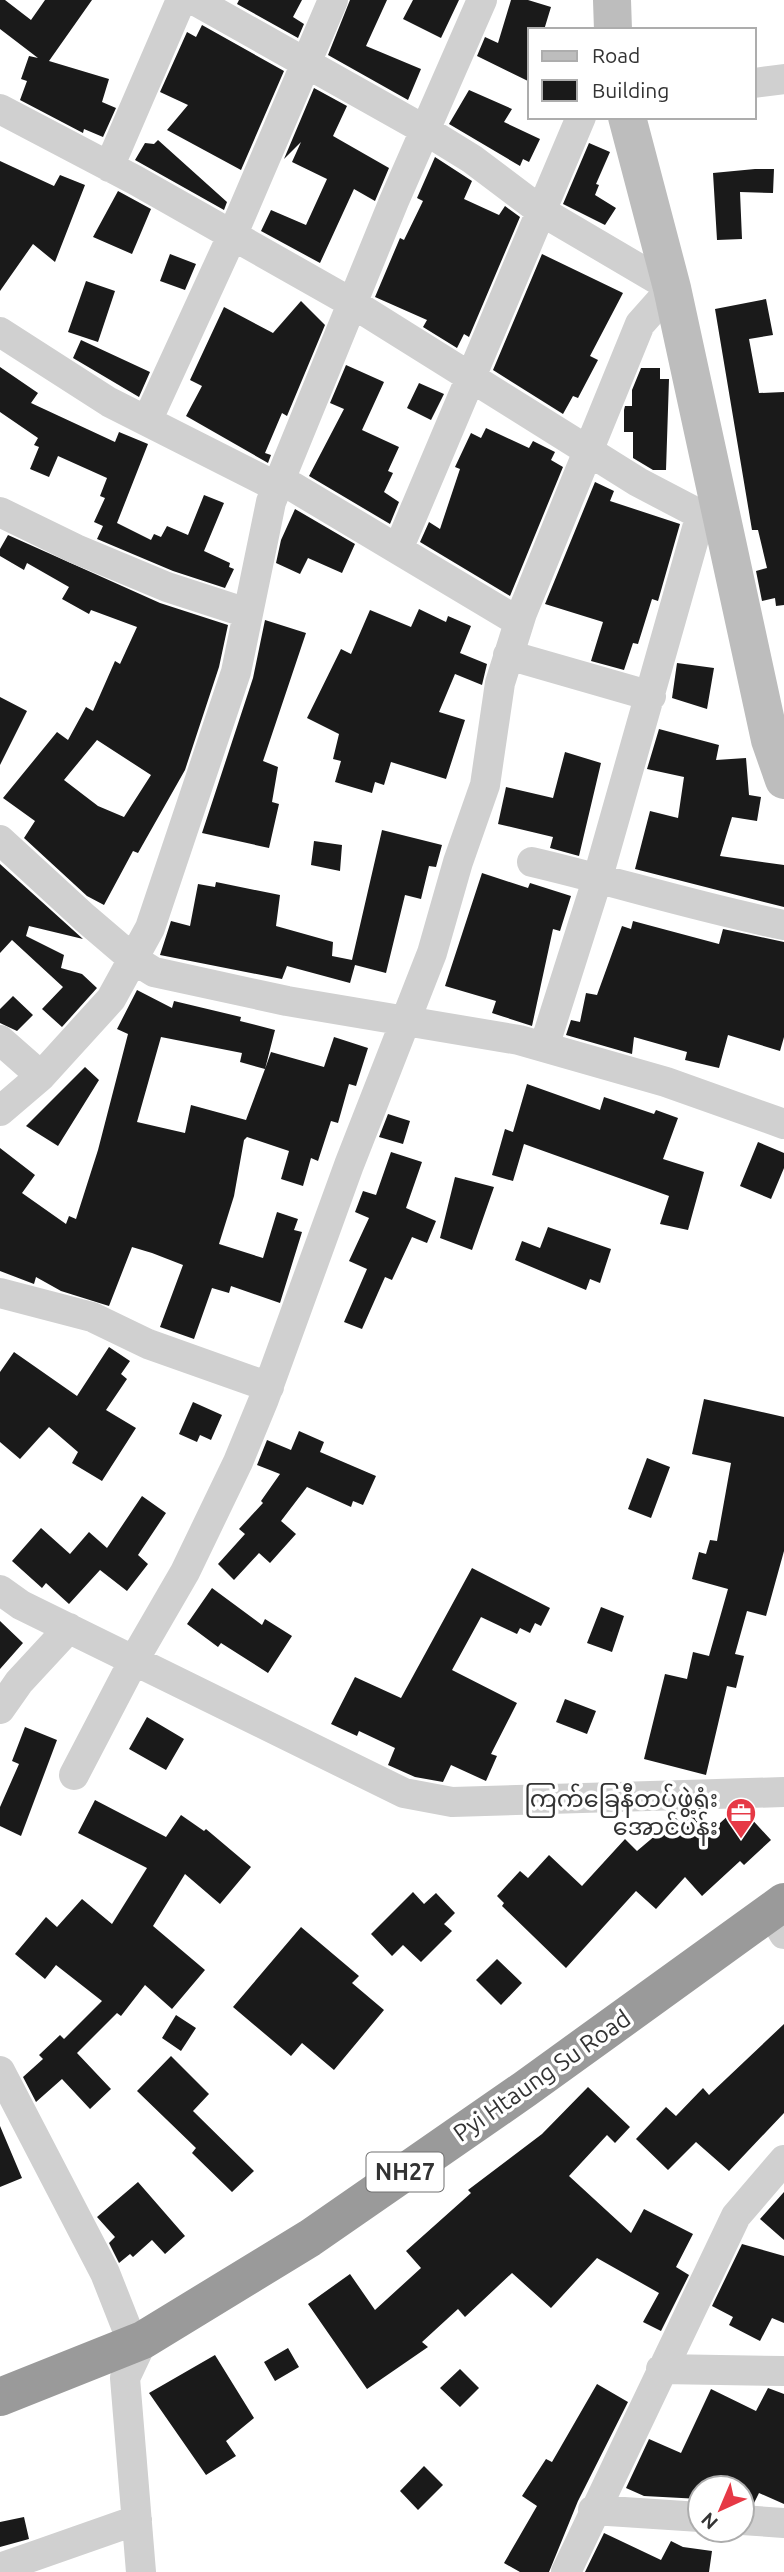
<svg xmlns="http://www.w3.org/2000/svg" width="784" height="2572" font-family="Ubuntu,'Noto Sans Myanmar',sans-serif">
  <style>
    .building { fill: #1a1a1a; fill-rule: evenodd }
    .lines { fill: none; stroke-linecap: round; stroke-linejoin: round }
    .street { stroke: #d0d0d0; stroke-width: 30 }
    .secondary { stroke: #bdbdbd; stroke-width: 38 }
    .highway { stroke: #9a9a9a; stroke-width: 38 }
    .labels { text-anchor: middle; stroke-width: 7; stroke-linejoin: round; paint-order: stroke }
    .shield { fill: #fff; stroke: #707070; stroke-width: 2 }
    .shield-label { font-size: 23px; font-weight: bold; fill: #333 }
    .poi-label { font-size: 24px; fill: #333; stroke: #fff; text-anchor: end }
    .street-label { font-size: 24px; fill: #333; stroke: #fff }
  </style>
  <rect width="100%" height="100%" fill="#fff"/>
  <!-- building -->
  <path class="building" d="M0,0h5l26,20 14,-20h47l-43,61 60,18 -7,23 14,6 -13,29 -19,-8 -1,4 -63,-33 7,-19 -6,-2 8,-23 9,2 -38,-29z
    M239,0h63l-9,17 11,7 -6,14 -61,-34z
    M350,0h37l-21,46 55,23 -13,31 -80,-45z
    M413,0h46l-18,38 -38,-19z
    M511,0h17l23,7 -7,23h-14v52l-53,-26 8,-19 13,6z
    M202,25l82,46 -43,99 -74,-40 21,-25 -28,-13 27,-60 9,5z
    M314,88l33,18 -14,30 56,32 -14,33 -21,-12 -34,74 -59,-32 10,-21 35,15 21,-46 -35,-17 9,-20 -17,17z
    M469,90l43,19 -8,13 36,17 -11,23 -6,-3 -3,7 -71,-42z
    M158,140l69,62 -3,8 -89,-50 10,-17 9,1z
    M589,143l21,9 -14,32 3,1 -4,10 21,13 -11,17 -42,-21z
    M435,157l37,24 -8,18 35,16 6,-9 15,11 -51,120 -5,-3 -7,14 -34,-21 4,-7 -52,-23 25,-59 4,2 19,-39 -6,-3z
    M0,161l54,25 6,-11 25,10 -30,77 -22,-18 -33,47z
    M755,169h19l-1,24 -33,-1 2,47 -25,1 -4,-67z
    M118,191l33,18 -19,45 -39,-17z
    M170,254l26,10 -11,26 -25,-9z
    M542,254l81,39 -33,63 8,4 -20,38 -5,-2 -10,18 -70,-44z
    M86,281l29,10 -17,51 -30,-10z
    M766,299l7,36 -24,4 10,54 25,-1v213l-8,1 -1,-8 -13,3 -6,-30 11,-3 -9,-38h-6l-37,-221z
    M301,301l24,24 -38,91 -5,-3 -17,40 6,2 -3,8 -82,-47 16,-30 -12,-6 34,-73 49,26z
    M81,340l69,32 -11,25 -66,-39z
    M346,365l38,17 -22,48 37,17 -11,24 5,2 -9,19 15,10 -9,22 -81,-48 35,-67 -14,-6z
    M0,367l38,26 -7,10 84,39 4,-10 29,12 -31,79 34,17 3,-6 7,3 6,-11 21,9 16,-40 20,8 -20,48 26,12 -1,4 5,2 -9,19 -52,-17 -76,-32 6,-13 -9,-4 11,-24 -5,-2 7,-18 -49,-22 -9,21 -19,-8 9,-22 -5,-2 4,-7 -38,-26z
    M641,368h19v11h9l-3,91h-13l-20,-12v-26h-9v-22l1,-4h7v-16z
    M419,383l25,11 -13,26 -24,-12z
    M486,428l43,20 4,-7 22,11 -4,8 12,7 -53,129 -90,-54 9,-20 11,7 20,-60 -5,-2 16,-34 10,5z
    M595,482l19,9 -4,10 70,23 -22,77 -6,-2 -14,45 -5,-1 -9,27 -33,-9 12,-39 -58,-18z
    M295,509l60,35 -13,29 -34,-15 -8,16 -24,-11 5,-23z
    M8,535l152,68 68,22 -9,42 -34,103 -47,83 -5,-2 -29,54 -17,-9 -63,-58 11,-17 -32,-23 54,-66 11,8 18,-33 7,4 22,-50 5,3 17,-37 -46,-17 -2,4 -27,-15 7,-12 -42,-24 -3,7 -24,-14v-7zM97,740l54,35 -27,42 -26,-11 -34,-26z
    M419,609l27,13 2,-6 23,10 -11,27 27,11 -5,21 -27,-11 -16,38 26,8 -19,59 -55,-17 -7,23 -9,-3 -3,11 -37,-11 6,-21 -8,-2 6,-25 -32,-16 34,-69 10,5 19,-44 41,17z
    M265,620l41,13 -43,128 15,6 -6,35 7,2 -10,44 -67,-15 51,-155z
    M677,663l37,5 -7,41 -35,-11z
    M0,697l27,14 -27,54z
    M659,729l60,16 -3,15 30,-2 3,37 12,2 -4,24 -25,-4 -12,39 64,9v42l-149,-38 15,-58 28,7 6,-41 -37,-8z
    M565,752l36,11 -22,93 -29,-8 3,-11 -55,-13 8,-37 47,11z
    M382,830l60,15 -6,22 -7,-1 -8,33 -16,-4 -19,78 -31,-8 -5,18 -63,-17 -5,13 -122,-24 11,-34 19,5 8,-42 17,3 1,-5 64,13 -4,31 57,16 -1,14 20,4z
    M314,841l28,4 -2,26 -29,-6z
    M0,864l83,75 -54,-13 -3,10 38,19 -3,13 21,6 15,14 -35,39 -20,-18 21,-22 -51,-47 -12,13z
    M482,873l46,15 2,-5 41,13 -11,35 -7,-2 -21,97 -40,-13 4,-12 -51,-15z
    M633,921l86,23 4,-15 61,13v95l-4,14 -52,-16 -9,33 -34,-8 2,-8 -53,-15 -2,17 -66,-19 5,-15 9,2 6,-29 11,2 25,-69 9,3z
    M137,990l35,18 2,-7 67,16 -1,4 35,9 -10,39 6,-17 53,15 10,-30 34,11 -12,38 -7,-2 -11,39 -7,-2 -13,40 -7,-3 -8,28 -22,-7 8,-28 -42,-14 -3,3 -10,56 -15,48 44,14 14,-46 21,7 -4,11 8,2 -22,71 -49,-17 -2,7 -17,-5 -18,51 -34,-12 23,-62 -31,-12 -20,-6 -23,59 -48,-15 -25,-14 -2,7 -34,-13v-123l35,27 -13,18 44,31 3,-8 7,3 22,-69 30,-116 -11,-5zM161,1037l81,16 -2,9 25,7 -19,51 -55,-15 -6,28 -48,-11z
    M13,996l20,19 -16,16 -17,-8v-14z
    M85,1067l14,13 -41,66 -32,-20z
    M527,1084l73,26 4,-13 50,17 2,-4 22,8 -15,41 41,13 -16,58 -28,-6 9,-28 -145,-52 -11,37 -21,-6 13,-46 8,3z
    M388,1114l22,7 -7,23 -24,-7z
    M758,1142l26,11v15l-13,31 -31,-13z
    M391,1152l31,10 -16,46 30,13 -9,22 -15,-6 -20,43 -7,-3 -23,52 -18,-7 23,-53 -18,-8 20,-43 -14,-6 8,-21 13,4z
    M455,1177l39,10 -22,63 -32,-12z
    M548,1227l63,22 -11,34 -10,-4 -4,11 -71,-30 7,-19 18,7z
    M109,1347l21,14 -9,13 6,5 -21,31 30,18 -34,53 -30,-18 6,-11 -29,-25 -29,32 -20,-17v-70l14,-20 63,44z
    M704,1399l80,18v134l-18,65 -19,-5 -12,43 9,2 -8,32 -9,-2 -21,89 -62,-16 21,-85 22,5 6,-27 16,4 19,-67 -36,-10 7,-27 7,2 4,-14 7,1 14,-78 -39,-9z
    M193,1402l29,13 -11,25 -11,-5 -3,7 -18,-8z
    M299,1431l25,11 -4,10 56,24 -13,29 -10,-4 -2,6 -44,-20 -26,34 15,13 -26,29 -11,-10 -25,27 -16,-16 27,-30 -6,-5 24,-26 -2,-2 19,-27 -23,-9 10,-25 24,10z
    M647,1458l23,9 -19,51 -23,-9z
    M142,1496l24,17 -28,42 10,9 -21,27 -27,-21 -31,34 -23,-21 -4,5 -30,-27 29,-33 29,26 19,-22 18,16z
    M472,1568l78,40 -9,18 -6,-3 -5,10 -10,-5 -3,6 -36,-17 -29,53 65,33 -26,51 6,2 -11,25 -35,-16 -8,17 -28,-5 -27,-12 7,-17 -36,-17 -2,5 -26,-12 24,-47 46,21z
    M212,1588l50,37 3,-6 27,17 -24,37 -47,-30 -3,4 -31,-23z
    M601,1607l23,9 -12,36 -25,-9z
    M0,1621l23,22 -23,26z
    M565,1699l31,12 -9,23 -31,-12z
    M147,1717l37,22 -18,31 -37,-21z
    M25,1727l32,13 -36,96 -21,-10v-19l19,-43 -7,-3z
    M95,1800l71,37 15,-22 23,16 2,-2 45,38 -31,37 -35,-30 -32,52 52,44 -33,39 -27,-24 -24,31 -4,-3 -40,40 34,36 -21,20 -28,-30 -26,23 -13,-25 20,-18 -4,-4 21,-20 4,4 38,-38 -46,-36 -11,14 -30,-25 31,-37 11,10 25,-28 30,25 35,-56 -69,-35z
    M731,1813l8,8 8,-7 24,26 -27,25 -4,-4 -38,35 -17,-19 -29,32 -20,-18 -70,77 -64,-62 2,-3 -7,-7 23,-25 8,7 21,-23 33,31 43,-47 12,12 39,-33 5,6 11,-9 16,19z
    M413,1892l11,12 12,-11 19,20 -11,11 8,7 -31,31 -18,-17 -11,11 -21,-22z
    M301,1927l58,49 -7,7 32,27 -50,60 -32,-27 -11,13 -58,-49z
    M497,1959l25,24 -21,22 -25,-25z
    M176,2015l20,13 -15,23 -19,-13z
    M784,2024v89l-55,58 -33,-29 -28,28 -32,-31 30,-32 10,9 27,-28 6,7z
    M171,2056l38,38 -16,17 61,60 -22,21 -40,-39 4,-5 -59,-57z
    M588,2087l42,40 -15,16 -8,-8 -38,41 62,57 13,-24 49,25 -17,33 13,8 -28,56 -18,-9 16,-29 -62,-35 -46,50 -39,-35 -47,44 -7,-8 -36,33 6,5 -61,42 -59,-85 42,-30 25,36 46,-42 -15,-17 65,-58 -3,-3 74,-56z
    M0,2126l22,52 -22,9z
    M138,2182l47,54 -20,18 -13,-14 -19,17 -3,-3 -11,9 -10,-20 6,-6 -18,-20z
    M784,2192v48l-24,-21z
    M742,2244l42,12v67l-12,-5 -12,23 -31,-16 4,-8 -21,-11z
    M288,2348l11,19 -24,14 -11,-19z
    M215,2355l39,63 -28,23 10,15 -30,19 -57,-82z
    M460,2369l19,19 -19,19 -20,-19z
    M597,2384l31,18 -50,99 -29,71h-29l-16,-9 33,-57 -15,-10 24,-37 6,3z
    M768,2388l16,6v110l-25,-11 -5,10h-12v-15h-42v11l-56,-3 -18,-8 23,-49 32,14 30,-64 45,22z
    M424,2466l19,19 -25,25 -18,-19z
    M24,2517l5,22 -29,8v-25z
    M604,2533l57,27 10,-19 12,6 29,4 -3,21h-124z"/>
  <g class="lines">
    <!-- street -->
    <path class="street" d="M754,83l30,-4
      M0,109l135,71 217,123 286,179 84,44
      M109,167l72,-167
      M0,332l109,70 168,85
      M147,421l85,-185 101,-236
      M280,479l239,143
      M0,512l76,37 91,38 80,26
      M399,547l182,-430
      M508,655l143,41
      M0,840l85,78 48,41 21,13 133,29 232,39 147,42 118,42
      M532,862c85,20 167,46 252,63
      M0,1040l41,36
      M544,1047l54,-170 103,-363
      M0,1111l41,-35 70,-77 39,-71 86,-256 35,-170 123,-301 88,-201
      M0,1293l92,24 56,27 121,43
      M0,1590l21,15 383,188 48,9 332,-10
      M0,1709l19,-27 50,-54
      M74,1775l60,-115 51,-88 53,-110 26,-63 85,-234 83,-212 26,-91 27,-77 15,-102 22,-70 118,-289 32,-36 -131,-77 -69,-52 -47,-29 -231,-130
      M771,1912l13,22
      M0,2071l105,202 28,71
      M661,2369l123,2
      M593,2510l107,7
      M742,2520l42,3
      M0,2568l137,-48
      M141,2572l-16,-194 18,-38
      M566,2572l170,-356 48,-56"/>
    <!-- secondary -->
    <path class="secondary" d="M612,0l1,30
      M627,117l45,171 98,452 14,40"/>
    <!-- highway -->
    <path class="highway" d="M0,2397l143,-57 167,-102 215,-149 259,-187"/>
  </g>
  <!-- icons -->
  <defs>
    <g id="office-pin" transform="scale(1.575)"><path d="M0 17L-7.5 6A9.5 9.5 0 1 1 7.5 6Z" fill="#e63946" stroke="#fff"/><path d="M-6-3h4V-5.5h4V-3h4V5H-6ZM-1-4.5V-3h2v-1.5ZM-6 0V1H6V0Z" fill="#fff"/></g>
  </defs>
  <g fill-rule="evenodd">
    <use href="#office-pin" x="741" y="1813"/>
  </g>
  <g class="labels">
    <!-- shield labels -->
    <rect class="shield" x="366.5" y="2152.5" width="77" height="39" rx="5"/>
    <g class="shield-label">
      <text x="405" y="2180">NH27</text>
    </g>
    <!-- poi labels -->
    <g class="poi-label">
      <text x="718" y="1807">ကြက်ခြေနီတပ်ဖွဲ့ရုံး<tspan x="718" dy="28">အောင်ပန်း</tspan></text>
    </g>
    <!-- street labels -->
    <g class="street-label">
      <text transform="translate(542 2076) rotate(-35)" y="8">Pyi Htaung Su Road</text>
    </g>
  </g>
  <!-- legend -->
  <rect x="528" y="28" width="228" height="91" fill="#ffffff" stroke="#adadad" stroke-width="2"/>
  <rect x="542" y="51" width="35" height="10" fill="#bdbdbd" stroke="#adadad" stroke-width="2"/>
  <text x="592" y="63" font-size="21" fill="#333333">Road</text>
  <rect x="542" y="80" width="35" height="21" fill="#1a1a1a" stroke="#adadad" stroke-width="2"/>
  <text x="592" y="98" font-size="21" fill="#333333">Building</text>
  <!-- north arrow -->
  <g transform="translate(721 2509) rotate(224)"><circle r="33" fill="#ffffff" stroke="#adadad" stroke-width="2"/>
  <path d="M0-5L12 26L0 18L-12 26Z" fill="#e63946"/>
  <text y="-10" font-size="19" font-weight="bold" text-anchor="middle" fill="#333333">N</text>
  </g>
</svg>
